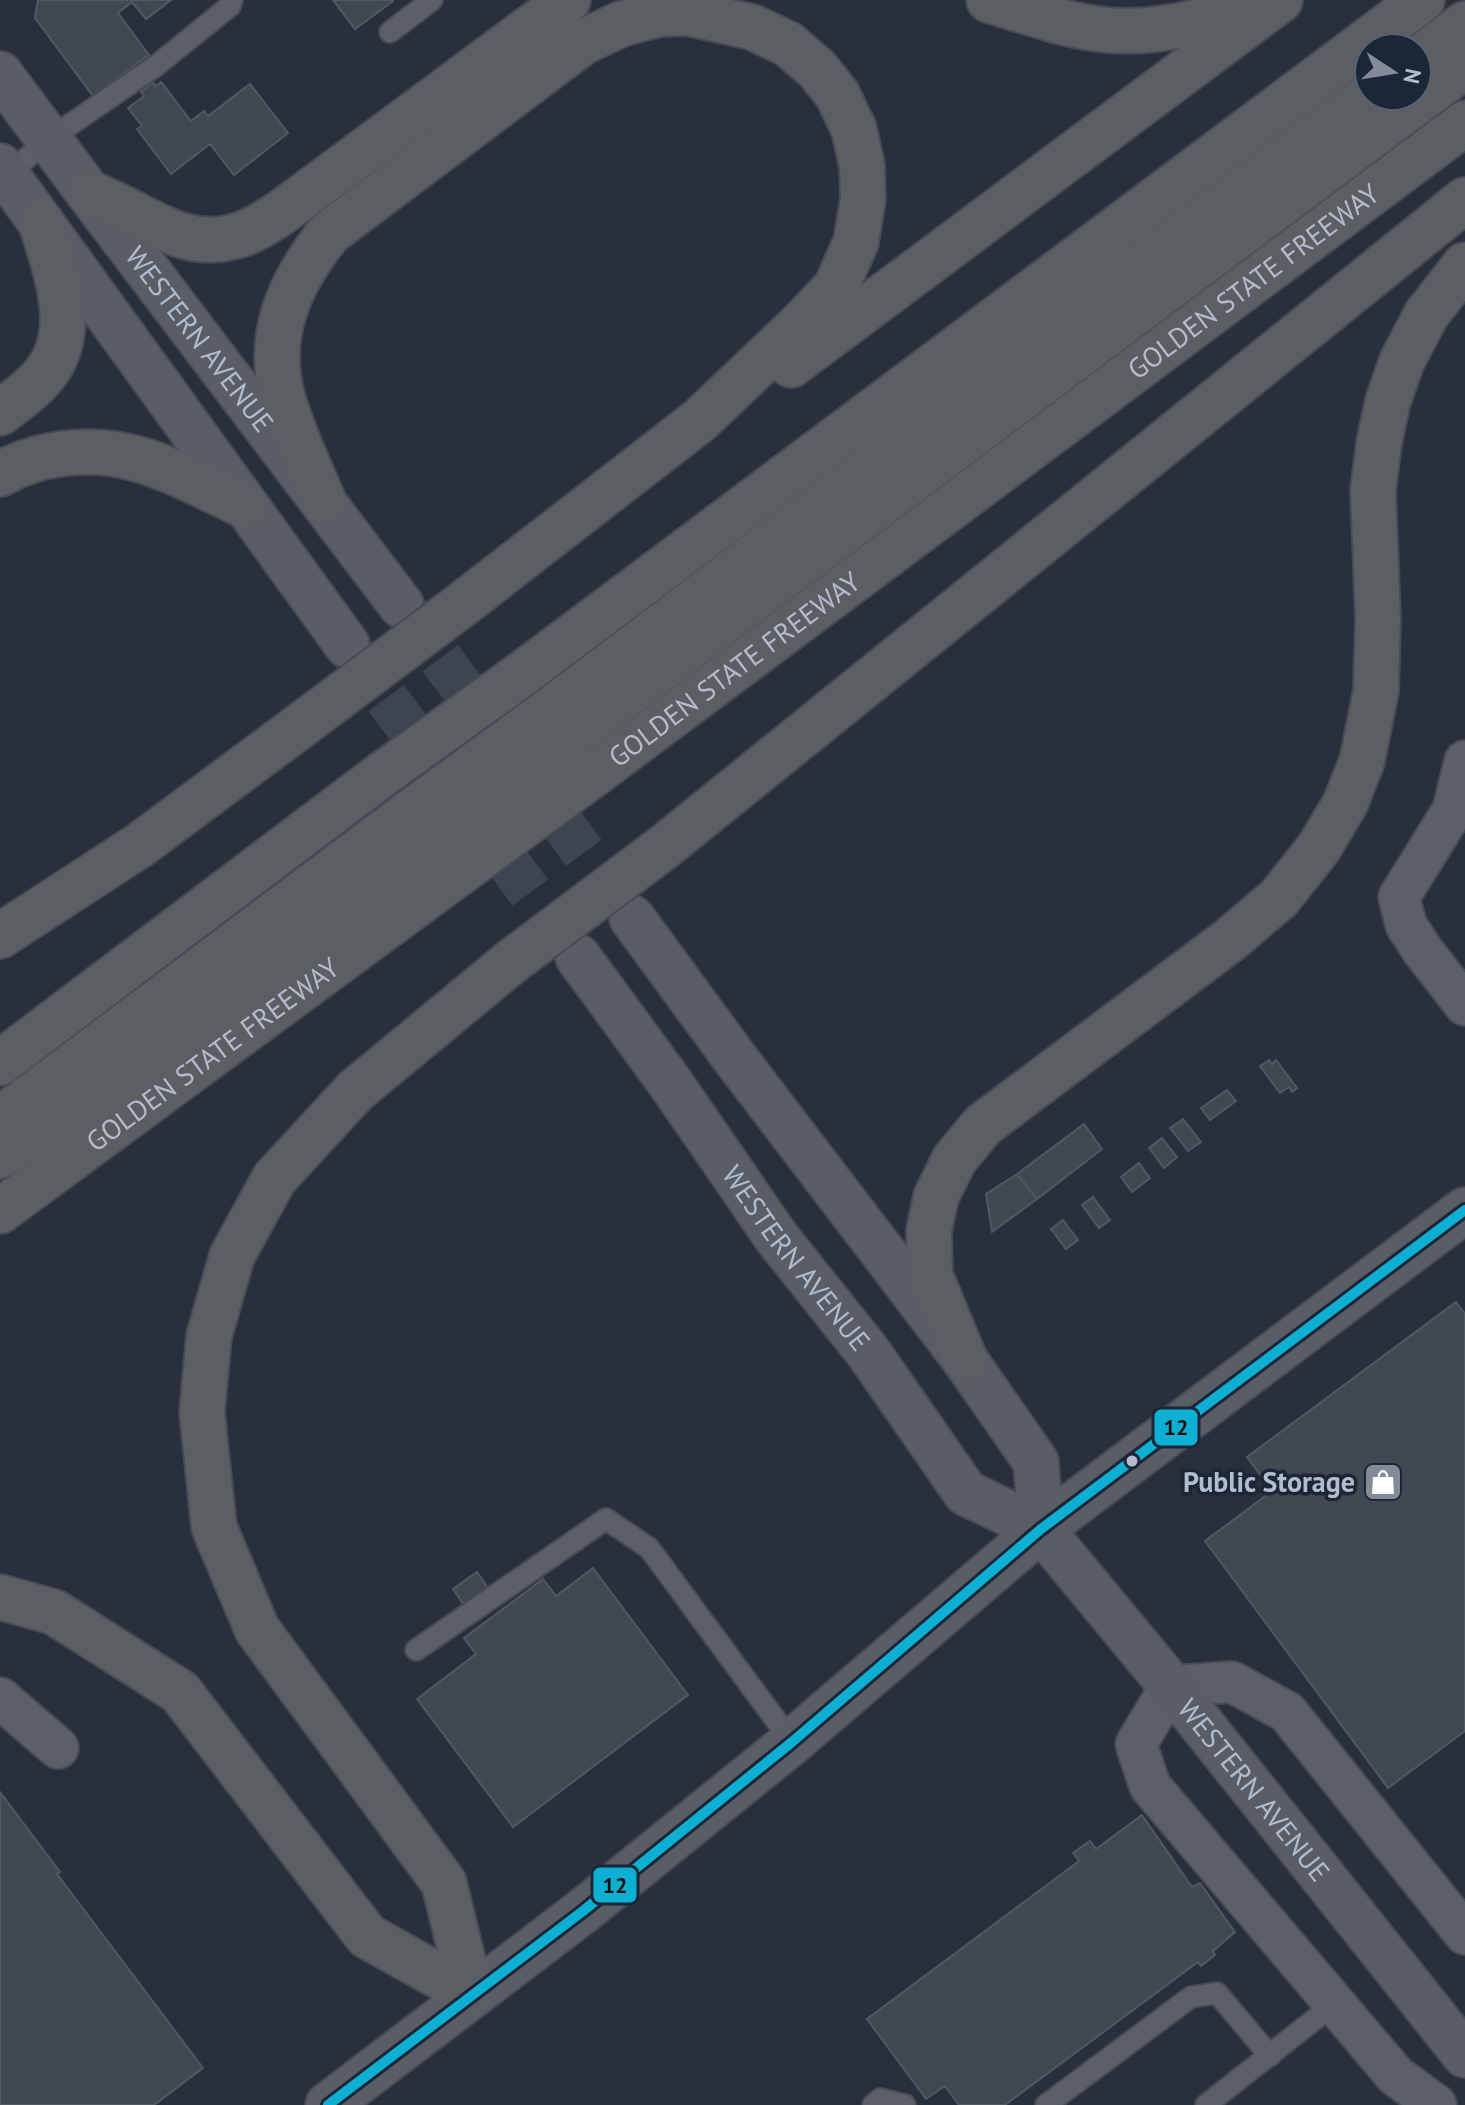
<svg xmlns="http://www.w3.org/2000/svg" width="1465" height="2105" font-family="'PT Sans',sans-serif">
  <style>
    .building { fill: #424852; stroke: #515862; stroke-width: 2 }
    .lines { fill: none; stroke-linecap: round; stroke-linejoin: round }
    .secondary-tunnel { stroke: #3e4551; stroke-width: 44; stroke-dasharray: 44 22; stroke-linecap: butt }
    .lane-casing { stroke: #464b54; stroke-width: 24 }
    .street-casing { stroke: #464b54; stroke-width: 44 }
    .secondary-casing { stroke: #464b54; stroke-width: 48 }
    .highway-casing { stroke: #464c56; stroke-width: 48 }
    .lane { stroke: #5a5f68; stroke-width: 20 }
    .street { stroke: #5a5f68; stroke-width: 40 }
    .secondary { stroke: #585d66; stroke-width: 44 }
    .highway { stroke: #5b5e62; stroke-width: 44 }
    .highway-bridge-casing { stroke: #464c56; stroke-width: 48; stroke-linecap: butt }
    .highway-bridge { stroke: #5b5e62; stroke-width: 44 }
    .bus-1-casing { stroke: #1b2636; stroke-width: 16 }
    .bus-1 { stroke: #0dafd3; stroke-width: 10 }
    .bus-dot { fill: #b3bccc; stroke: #1b2636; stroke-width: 3 }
    .labels { text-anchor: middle; stroke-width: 7; stroke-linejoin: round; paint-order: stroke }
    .street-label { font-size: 28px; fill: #b3bccc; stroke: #1b2636 }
    .poi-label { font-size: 28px; font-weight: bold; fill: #b3bccc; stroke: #1b2636; text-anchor: end }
    .line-badge { stroke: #1b2636; stroke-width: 3 }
    .pale-badge-label { font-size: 22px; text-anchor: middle; font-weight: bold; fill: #111 }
  </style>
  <rect width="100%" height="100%" fill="#29303b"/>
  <!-- building -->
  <path class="building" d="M38,0h133l-25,19 -14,-17 -14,11 31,42 -56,41 -58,-78z
    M333,0h60v1l-38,28z
    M153,82l3,4 5,-4 30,39 13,-10 4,5 42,-32 38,49 -54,42 -24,-31 -39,30 -34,-45 5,-3 -14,-18 16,-12 -3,-4z
    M1269,1060l3,4 4,-4 21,28 -5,4 -3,-5 -9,6 -20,-27z
    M1227,1090l9,11 -26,19 -9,-12z
    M1183,1119l18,23 -13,9 -18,-23z
    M1084,1124l18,25 -65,50 -20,-25z
    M1162,1138l15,19 -13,11 -15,-20z
    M1139,1163l11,15 -18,14 -11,-15z
    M1017,1174l20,25 -45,33 -6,-38z
    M1093,1197l17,23 -11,8 -17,-23z
    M1063,1220l15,20 -12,9 -15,-20z
    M1456,1302l9,12v417l-77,57 -183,-247 67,-50 -25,-34z
    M593,1568l95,127 -175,132 -96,-128 59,-45 -12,-16 79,-59 13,17z
    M477,1572l11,16 -24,17 -11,-16z
    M0,1792l60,80 -3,2 146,194 -49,37h-154z
    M1142,1815l50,72 8,-4 35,49 -22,19 2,4 -14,11 -3,-4 -193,143h-46l-14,-19 -19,13 -59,-80 212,-158 -6,-8 17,-12 6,8z"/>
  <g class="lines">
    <!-- secondary-tunnel -->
    <path class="secondary-tunnel" d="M401,605l231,313
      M347,645l231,312"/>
    <!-- lane casing -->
    <g class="lane-casing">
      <path id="lane" d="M390,32l42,-32
        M7,175l42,-36 108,-74 73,-59 2,-6
        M416,1650l190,-131 43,29 143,194
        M873,2105l7,-6 25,6
        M1046,2105l145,-108 26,-4 53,63
        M1206,2105l113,-89 17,-11"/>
    </g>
    <!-- street casing -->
    <g class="street-casing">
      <path id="street" d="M1465,761l-12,49 -54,87 7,28 17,26 42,54
        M0,1698l58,50
        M1436,2105l-40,-29 -246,-290 -14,-42 35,-58 61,-4 55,30 178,222"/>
    </g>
    <!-- secondary casing -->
    <g class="secondary-casing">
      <g id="secondary">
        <path id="s1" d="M0,74l88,118 313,413"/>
        <path d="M0,166l347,479"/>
        <path d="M632,918l102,139 231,303 71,102 5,67"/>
        <path id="s2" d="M578,957l93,127 106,154 91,114 98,141 75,36 130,157 294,369"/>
        <path d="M328,2105l255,-194 209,-169 249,-213 424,-319"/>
      </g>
    </g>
    <!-- highway casing -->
    <g class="highway-casing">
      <g id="highway">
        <path d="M989,0c36,11 72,24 109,29 50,7 113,-7 159,-27"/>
        <path d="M1417,60l48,-36"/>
        <path d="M88,192c16,8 34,15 50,24 31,16 59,30 94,21 19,-4 34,-15 50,-25l286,-212"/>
        <path d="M791,365l489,-365"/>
        <path d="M0,413c15,-12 31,-22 43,-37 38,-44 12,-106 -2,-154"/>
        <path d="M0,474c39,-22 90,-28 134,-16 38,10 74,31 110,47"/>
        <path d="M324,502c-14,-33 -31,-68 -41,-103 -18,-64 7,-117 46,-166l254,-191 38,-18 38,-10 29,-1 64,14 36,17 29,25 20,25 17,35 8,37 1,33 -7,43 -20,45 -34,36 -102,97 -236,183"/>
        <path d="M522,674l900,-674"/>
        <path d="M550,710l406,-307 413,-308"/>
        <path d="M570,737l895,-671"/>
        <path id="s3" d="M598,771l867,-648"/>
        <path d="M664,847l801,-647"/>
        <path d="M0,936l140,-91 180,-134"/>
        <path d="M0,1063l380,-287"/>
        <path d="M3,1117l405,-303"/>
        <path d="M0,1156l90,-62 338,-252"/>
        <path id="s4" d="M0,1211l455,-335"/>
        <path d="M965,1360l-35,-85 -1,-45 7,-33 18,-37 29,-35 248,-186 48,-41 39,-49 27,-45 17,-43 14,-70 2,-73 -5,-127 6,-48 9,-42 14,-40 24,-46 39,-50"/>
        <path d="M0,1597l54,15 126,80 187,244 104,58"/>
        <path d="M471,1994l-27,-111 -187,-254 -43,-102 -12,-115 7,-76 23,-80 42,-77 81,-88 156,-129"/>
      </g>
    </g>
    <!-- lane -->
    <use href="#lane" class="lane"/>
    <!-- street -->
    <use href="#street" class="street"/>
    <!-- secondary -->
    <use href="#secondary" class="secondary"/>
    <!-- highway -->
    <use href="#highway" class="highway"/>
    <!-- highway-bridge casing -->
    <g class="highway-bridge-casing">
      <path id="highway-bridge" d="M320,711l144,-108
        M380,776l142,-102
        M408,814l142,-104
        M428,842l142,-105
        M455,876l143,-105
        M511,962l153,-115"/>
    </g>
    <!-- highway-bridge -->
    <use href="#highway-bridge" class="highway-bridge"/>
    <!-- bus-1 casing -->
    <g class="bus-1-casing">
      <path id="bus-1" d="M328,2105l255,-194 209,-169 249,-213 424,-319"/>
    </g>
    <!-- bus-1 -->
    <use href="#bus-1" class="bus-1"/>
  </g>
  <!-- icons -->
  <defs>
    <g id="shop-square" transform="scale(2)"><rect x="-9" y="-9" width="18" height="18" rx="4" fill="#838b99" stroke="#1b2636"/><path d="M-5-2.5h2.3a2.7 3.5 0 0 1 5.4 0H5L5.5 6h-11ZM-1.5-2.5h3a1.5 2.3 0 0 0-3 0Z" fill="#fff"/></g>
  </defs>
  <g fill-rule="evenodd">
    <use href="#shop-square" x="1383" y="1482"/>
  </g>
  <!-- markers -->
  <circle class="bus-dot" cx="1132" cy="1461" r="7"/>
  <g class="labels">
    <!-- street labels -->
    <g class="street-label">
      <text dy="10" stroke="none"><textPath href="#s3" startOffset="818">GOLDEN STATE FREEWAY</textPath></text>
      <text dy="10" stroke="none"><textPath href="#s1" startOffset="332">WESTERN AVENUE</textPath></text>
      <text dy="10" stroke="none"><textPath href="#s3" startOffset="170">GOLDEN STATE FREEWAY</textPath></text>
      <text dy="10" stroke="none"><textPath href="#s4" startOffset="264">GOLDEN STATE FREEWAY</textPath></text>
      <text dy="10" stroke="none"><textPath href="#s2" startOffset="372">WESTERN AVENUE</textPath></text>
      <text dy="10" stroke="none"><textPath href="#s2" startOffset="1082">WESTERN AVENUE</textPath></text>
    </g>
    <!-- poi labels -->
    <g class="poi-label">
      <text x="1355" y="1492">Public Storage</text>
    </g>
  </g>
  <g class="line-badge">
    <rect x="1153" y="1408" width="46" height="39" rx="8" fill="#0dafd3"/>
    <rect x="592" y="1866" width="46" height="38" rx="8" fill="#0dafd3"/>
  </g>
  <g class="pale-badge-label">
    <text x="1176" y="1435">12</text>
    <text x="615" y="1893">12</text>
  </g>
  <!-- north arrow -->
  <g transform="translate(1393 72) rotate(102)"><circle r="38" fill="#1b2636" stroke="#586272" stroke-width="2"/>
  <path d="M0-6L14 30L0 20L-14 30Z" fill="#838b99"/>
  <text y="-12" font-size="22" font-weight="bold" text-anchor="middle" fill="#b3bccc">N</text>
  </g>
</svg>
